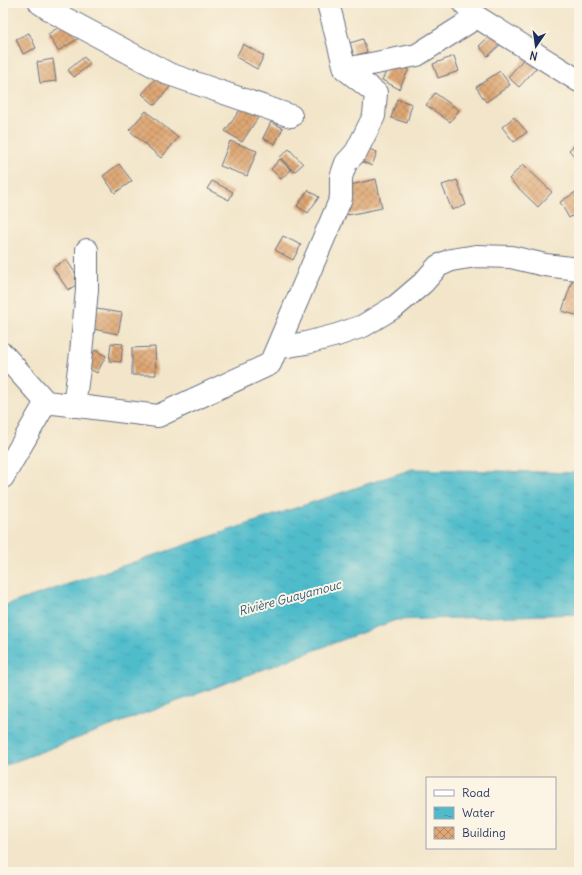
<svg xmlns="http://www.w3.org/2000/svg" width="582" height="875" font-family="Delius,sans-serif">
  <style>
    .water { fill: url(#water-ripples); stroke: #367694 }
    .building { fill: url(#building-cross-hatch) }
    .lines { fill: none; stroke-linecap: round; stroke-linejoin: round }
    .minor-casing { stroke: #666f83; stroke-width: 24 }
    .minor { stroke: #fff; stroke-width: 22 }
    .labels { text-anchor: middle; stroke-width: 4; stroke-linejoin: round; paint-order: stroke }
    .water-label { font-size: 12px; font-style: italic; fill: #2b597f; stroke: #fcf5e5 }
  </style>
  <defs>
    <pattern id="water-ripples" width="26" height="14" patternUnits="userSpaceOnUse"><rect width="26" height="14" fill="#50bccb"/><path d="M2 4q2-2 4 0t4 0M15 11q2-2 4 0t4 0" fill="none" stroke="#4299a8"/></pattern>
    <pattern id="building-cross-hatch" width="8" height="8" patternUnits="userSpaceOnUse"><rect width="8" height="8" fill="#dfa773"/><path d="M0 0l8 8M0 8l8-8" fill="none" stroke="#b48862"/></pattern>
  </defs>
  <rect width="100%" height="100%" fill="#fcf5e5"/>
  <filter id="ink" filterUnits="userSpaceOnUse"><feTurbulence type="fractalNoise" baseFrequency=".025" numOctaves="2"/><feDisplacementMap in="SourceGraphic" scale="8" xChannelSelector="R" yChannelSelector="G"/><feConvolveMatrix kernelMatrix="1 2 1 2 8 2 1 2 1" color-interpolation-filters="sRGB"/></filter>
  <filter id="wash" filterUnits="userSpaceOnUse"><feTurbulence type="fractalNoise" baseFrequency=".012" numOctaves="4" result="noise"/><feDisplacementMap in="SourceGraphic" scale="16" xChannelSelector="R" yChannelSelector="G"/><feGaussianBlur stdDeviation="0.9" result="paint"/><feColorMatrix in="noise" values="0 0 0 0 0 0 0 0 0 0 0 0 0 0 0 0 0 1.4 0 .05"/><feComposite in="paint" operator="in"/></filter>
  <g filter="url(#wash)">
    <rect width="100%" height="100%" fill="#f2e5c9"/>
    <!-- water -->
    <path class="water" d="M412,469l167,4v141l-183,6 -393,146v-160z"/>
    <g id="blocks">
      <!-- building -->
      <path class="building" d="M69,21l10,17 -21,13 -10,-17z
        M494,32l9,10 -15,14 -9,-10z
        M29,33l7,15 -13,6 -7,-15z
        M363,39l4,13 -13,4 -4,-13z
        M243,44l21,12 -7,13 -21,-12z
        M527,55l12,10 -20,22 -11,-10z
        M454,56l5,15 -21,7 -5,-14z
        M84,57l6,7 -16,13 -6,-7z
        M53,59l3,22 -16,2 -3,-21z
        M392,60l17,9 -10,20 -17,-9z
        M500,71l10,14 -24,17 -10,-15z
        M157,77l13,10 -15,18 -13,-11z
        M435,93l24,17 -9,12 -24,-17z
        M397,99l15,5 -5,19 -16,-5z
        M245,103l16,10 -19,29 -17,-11z
        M146,111l32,27 -17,20 -32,-28z
        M514,117l13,15 -13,10 -12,-15z
        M271,122l12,6 -8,16 -12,-6z
        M230,141l27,10 -10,25 -27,-10z
        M579,141v21l-10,-12z
        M366,148l11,4 -5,14 -11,-5z
        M289,149l14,15 -9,8 -14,-15z
        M280,159l11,11 -10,9 -10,-10z
        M119,164l13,17 -17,12 -12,-17z
        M523,164l29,28 -14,15 -29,-28z
        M376,179l6,29 -34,7 -6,-28z
        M457,180l9,25 -14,5 -10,-25z
        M212,181l21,11 -4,8 -22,-11z
        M308,190l11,7 -11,16 -11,-7z
        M579,190v22l-10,6 -9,-16z
        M283,236l18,9 -8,15 -18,-10z
        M66,259l15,23 -13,8 -15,-22z
        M574,275l5,2v39l-17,-5z
        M96,309l26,4 -4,21 -25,-5z
        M111,343l12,1 -2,18 -12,-1z
        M155,347l1,28h-24v-27z
        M95,350l11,6 -9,17 -11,-6z"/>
    </g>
  </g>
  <g filter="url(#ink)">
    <use href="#blocks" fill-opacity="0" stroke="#666f83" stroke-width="1"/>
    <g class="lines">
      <!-- minor casing -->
      <g class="minor-casing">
        <path id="minor" d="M40,3l15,10 114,61 122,42
          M464,3l13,14 102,64
          M345,69l72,-14 60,-38
          M277,348l29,-5 31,-8 26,-9 33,-20 27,-23 15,-17 13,-6 25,-4 35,1 34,8 34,4
          M3,354l43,48 112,14 112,-52 71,-166v-21l5,-14 10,-11 18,-36 2,-23 -31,-24 -17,-66
          M74,406l7,-53 6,-63v-40
          M3,477l43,-75"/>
      </g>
      <!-- minor -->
      <use href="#minor" class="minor"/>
    </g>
  </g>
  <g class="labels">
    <!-- water labels -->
    <g class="water-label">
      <text transform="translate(290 598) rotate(-15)" y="4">Rivière Guayamouc</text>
    </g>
  </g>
  <!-- margin -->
  <rect width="582" height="875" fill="none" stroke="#fcf5e5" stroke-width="16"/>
  <!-- legend -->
  <rect x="426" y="777" width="130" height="72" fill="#fcf5e5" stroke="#a2a6af"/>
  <rect x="434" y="790" width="20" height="6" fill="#ffffff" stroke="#a2a6af"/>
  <text x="462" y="797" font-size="12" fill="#1b2f5e">Road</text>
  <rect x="434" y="807" width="20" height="12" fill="url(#water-ripples)" stroke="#a2a6af"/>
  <text x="462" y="817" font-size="12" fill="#1b2f5e">Water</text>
  <rect x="434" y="827" width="20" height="12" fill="url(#building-cross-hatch)" stroke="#a2a6af"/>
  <text x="462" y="837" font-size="12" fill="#1b2f5e">Building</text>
  <!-- north arrow -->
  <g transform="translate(536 46) rotate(193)" stroke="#fcf5e5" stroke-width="3" paint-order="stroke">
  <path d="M0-3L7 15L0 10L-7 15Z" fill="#1b2f5e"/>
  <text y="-6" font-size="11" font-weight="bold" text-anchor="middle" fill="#1b2f5e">N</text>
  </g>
</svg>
